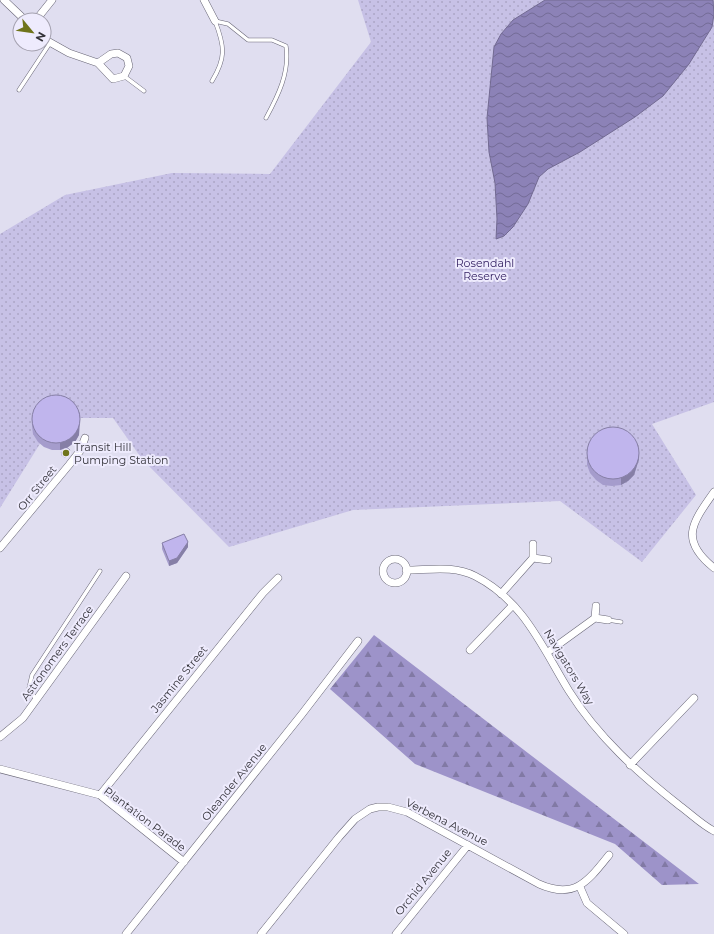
<svg xmlns="http://www.w3.org/2000/svg" width="714" height="934" font-family="Montserrat,sans-serif">
  <style>
    .forest { fill: url(#forest-firs) }
    .park { fill: url(#park-dots) }
    .water { fill: url(#water-waves); stroke: #726a92 }
    .lines { fill: none; stroke-linecap: round; stroke-linejoin: round }
    .lane-casing { stroke: #686676; stroke-width: 4.5 }
    .street-casing { stroke: #686676; stroke-width: 8 }
    .lane { stroke: #fff; stroke-width: 3.5 }
    .street { stroke: #fff; stroke-width: 7 }
    .wall { fill: #a59ccc }
    .shaded-wall { fill: #867fa6 }
    .building { fill: #c0b5ed; stroke: #867fa6 }
    .poi-dot { fill: #6f741b; stroke: #eeebfd; stroke-width: 1.5 }
    .labels { text-anchor: middle; stroke-width: 4; stroke-linejoin: round; paint-order: stroke }
    .park-label { font-size: 11px; fill: #352263; stroke: #eeebfd }
    .poi-label { font-size: 11px; fill: #34333a; stroke: #eeebfd; text-anchor: start }
    .street-label { font-size: 11px; fill: #34333a; stroke: #eeebfd }
  </style>
  <defs>
    <pattern id="forest-firs" width="22" height="20" patternUnits="userSpaceOnUse"><rect width="22" height="20" fill="#9d93c9"/><path d="M5 1l3.5 6h-7zM16 11l3.5 6h-7z" fill="#8179a4"/></pattern>
    <pattern id="park-dots" width="8" height="8" patternUnits="userSpaceOnUse"><rect width="8" height="8" fill="#c7c1e6"/><path d="M2 2h.1M6 6h.1" fill="none" stroke="#aca6c6" stroke-width="1.8" stroke-linecap="round"/></pattern>
    <pattern id="water-waves" width="16" height="10" patternUnits="userSpaceOnUse"><rect width="16" height="10" fill="#8c82b7"/><path d="M0 5q4-4 8 0t8 0" fill="none" stroke="#736b96"/></pattern>
  </defs>
  <rect width="100%" height="100%" fill="#e0def0"/>
  <!-- forest -->
  <path class="forest" d="M374,635l325,249 -37,1 -47,-41 -200,-80 -85,-75z"/>
  <!-- park -->
  <path class="park" d="M358,0h356v402l-62,22 44,71 -54,67 -82,-61 -207,9 -124,37 -87,-88 -29,-41h-57l-56,90v-274l65,-39 107,-22 98,1 101,-132z"/>
  <!-- water -->
  <path class="water" d="M545,0h168l1,14 -2,13 -23,37 -26,32 -28,21 -55,35 -32,17 -9,8 -11,27 -15,23 -9,9 -8,3 1,-20 -2,-36 -6,-31 -2,-34 7,-71 7,-13 12,-14z"/>
  <g class="lines">
    <!-- lane casing -->
    <g class="lane-casing">
      <path id="lane" d="M215,21l13,3 20,16h24l14,6c4,26 -8,50 -20,72
        M124,76l20,15
        M212,81c14,-23 13,-34 3,-60
        M19,90l31,-47
        M608,620l13,2
        M36,700l-7,-12 3,-13 68,-104"/>
    </g>
    <!-- street casing -->
    <g class="street-casing">
      <path id="street" d="M4,0l21,20
        M204,0l11,21
        M36,20l16,-20
        M44,39l25,14 29,10 15,16 11,-3 5,-10 -2,-8 -9,-5 -7,1 -13,9
        M714,492c-22,31 -35,48 0,76
        M533,544v14l15,2
        M0,548l69,-83 11,-14 5,-13
        M383 571a12 12 0 1 1 24 0a12 12 0 1 1-24 0Z
        M406,570c23,0 48,-5 69,6 49,25 67,71 94,115 29,46 69,82 111,115 11,8 22,19 34,25
        M501,594l32,-36
        M596,606l-1,12 13,2
        M470,650l43,-45
        M548,652l47,-34
        M0,737l23,-19 103,-142
        M630,765l64,-67
        M0,769l100,26 84,67
        M100,795l163,-202 15,-15
        M580,887l7,16 37,31
        M126,934l176,-220 56,-73
        M261,934l78,-97 16,-18 15,-10 8,-2h10l19,5 132,72c36,16 49,-3 70,-29
        M396,934l72,-89"/>
    </g>
    <!-- lane -->
    <use href="#lane" class="lane"/>
    <!-- street -->
    <use href="#street" class="street"/>
  </g>
  <!-- wall -->
  <path class="wall" d="M32,419h48l-1,16 -4,7 -8,6 3,4 -5,6 -4,-3v-2l3,-4 -4,1h-8l-8,-3 -6,-5 -5,-8 -1,-8z
    M587,449l52,10 -5,16 -6,6 -7,4 -9,1 -9,-1 -7,-5 -6,-7 -3,-8z
    M162,543l26,4 -11,16 -8,3 -7,-17z"/>
  <!-- shaded-wall -->
  <path class="shaded-wall" d="M80,412l-1,23 -4,7 -7,5 -8,3v-7z
    M70,450v2l-5,6v-2z
    M639,451v8l-5,16 -6,6 -7,4v-7z
    M188,542v5l-11,16 -8,3v-5z"/>
  <!-- building -->
  <path class="building" d="M32 419a24 24 0 1 1 48 0a24 24 0 1 1-48 0Z
    M587 453a26 26 0 1 1 52 0a26 26 0 1 1-52 0Z
    M66,447l4,3 -5,6 -4,-3z
    M184,534l4,8 -11,16 -8,3 -7,-18z"/>
  <!-- markers -->
  <circle class="poi-dot" cx="66" cy="453" r="4"/>
  <g class="labels">
    <!-- park labels -->
    <g class="park-label">
      <text x="485" y="267">Rosendahl<tspan x="485" dy="13">Reserve</tspan></text>
    </g>
    <!-- poi labels -->
    <g class="poi-label">
      <text x="74" y="451">Transit Hill<tspan x="74" dy="13">Pumping Station</tspan></text>
    </g>
    <!-- street labels -->
    <g class="street-label">
      <text transform="translate(37 488) rotate(-51)" y="4">Orr Street</text>
      <text transform="translate(57 653) rotate(-54)" y="4">Astronomers Terrace</text>
      <text transform="translate(569 667) rotate(59)" y="4">Navigators Way</text>
      <text transform="translate(179 679) rotate(-51)" y="4">Jasmine Street</text>
      <text transform="translate(234 782) rotate(-51)" y="4">Oleander Avenue</text>
      <text transform="translate(145 819) rotate(37)" y="4">Plantation Parade</text>
      <text transform="translate(447 822) rotate(27)" y="4">Verbena Avenue</text>
      <text transform="translate(423 882) rotate(-51)" y="4">Orchid Avenue</text>
    </g>
  </g>
  <!-- north arrow -->
  <g transform="translate(32 32) rotate(119)"><circle r="19" fill="#eeebfd" stroke="#a4a1af"/>
  <path d="M0-3L7 15L0 10L-7 15Z" fill="#6f741b"/>
  <text y="-6" font-size="11" font-weight="bold" text-anchor="middle" fill="#34333a">N</text>
  </g>
</svg>
